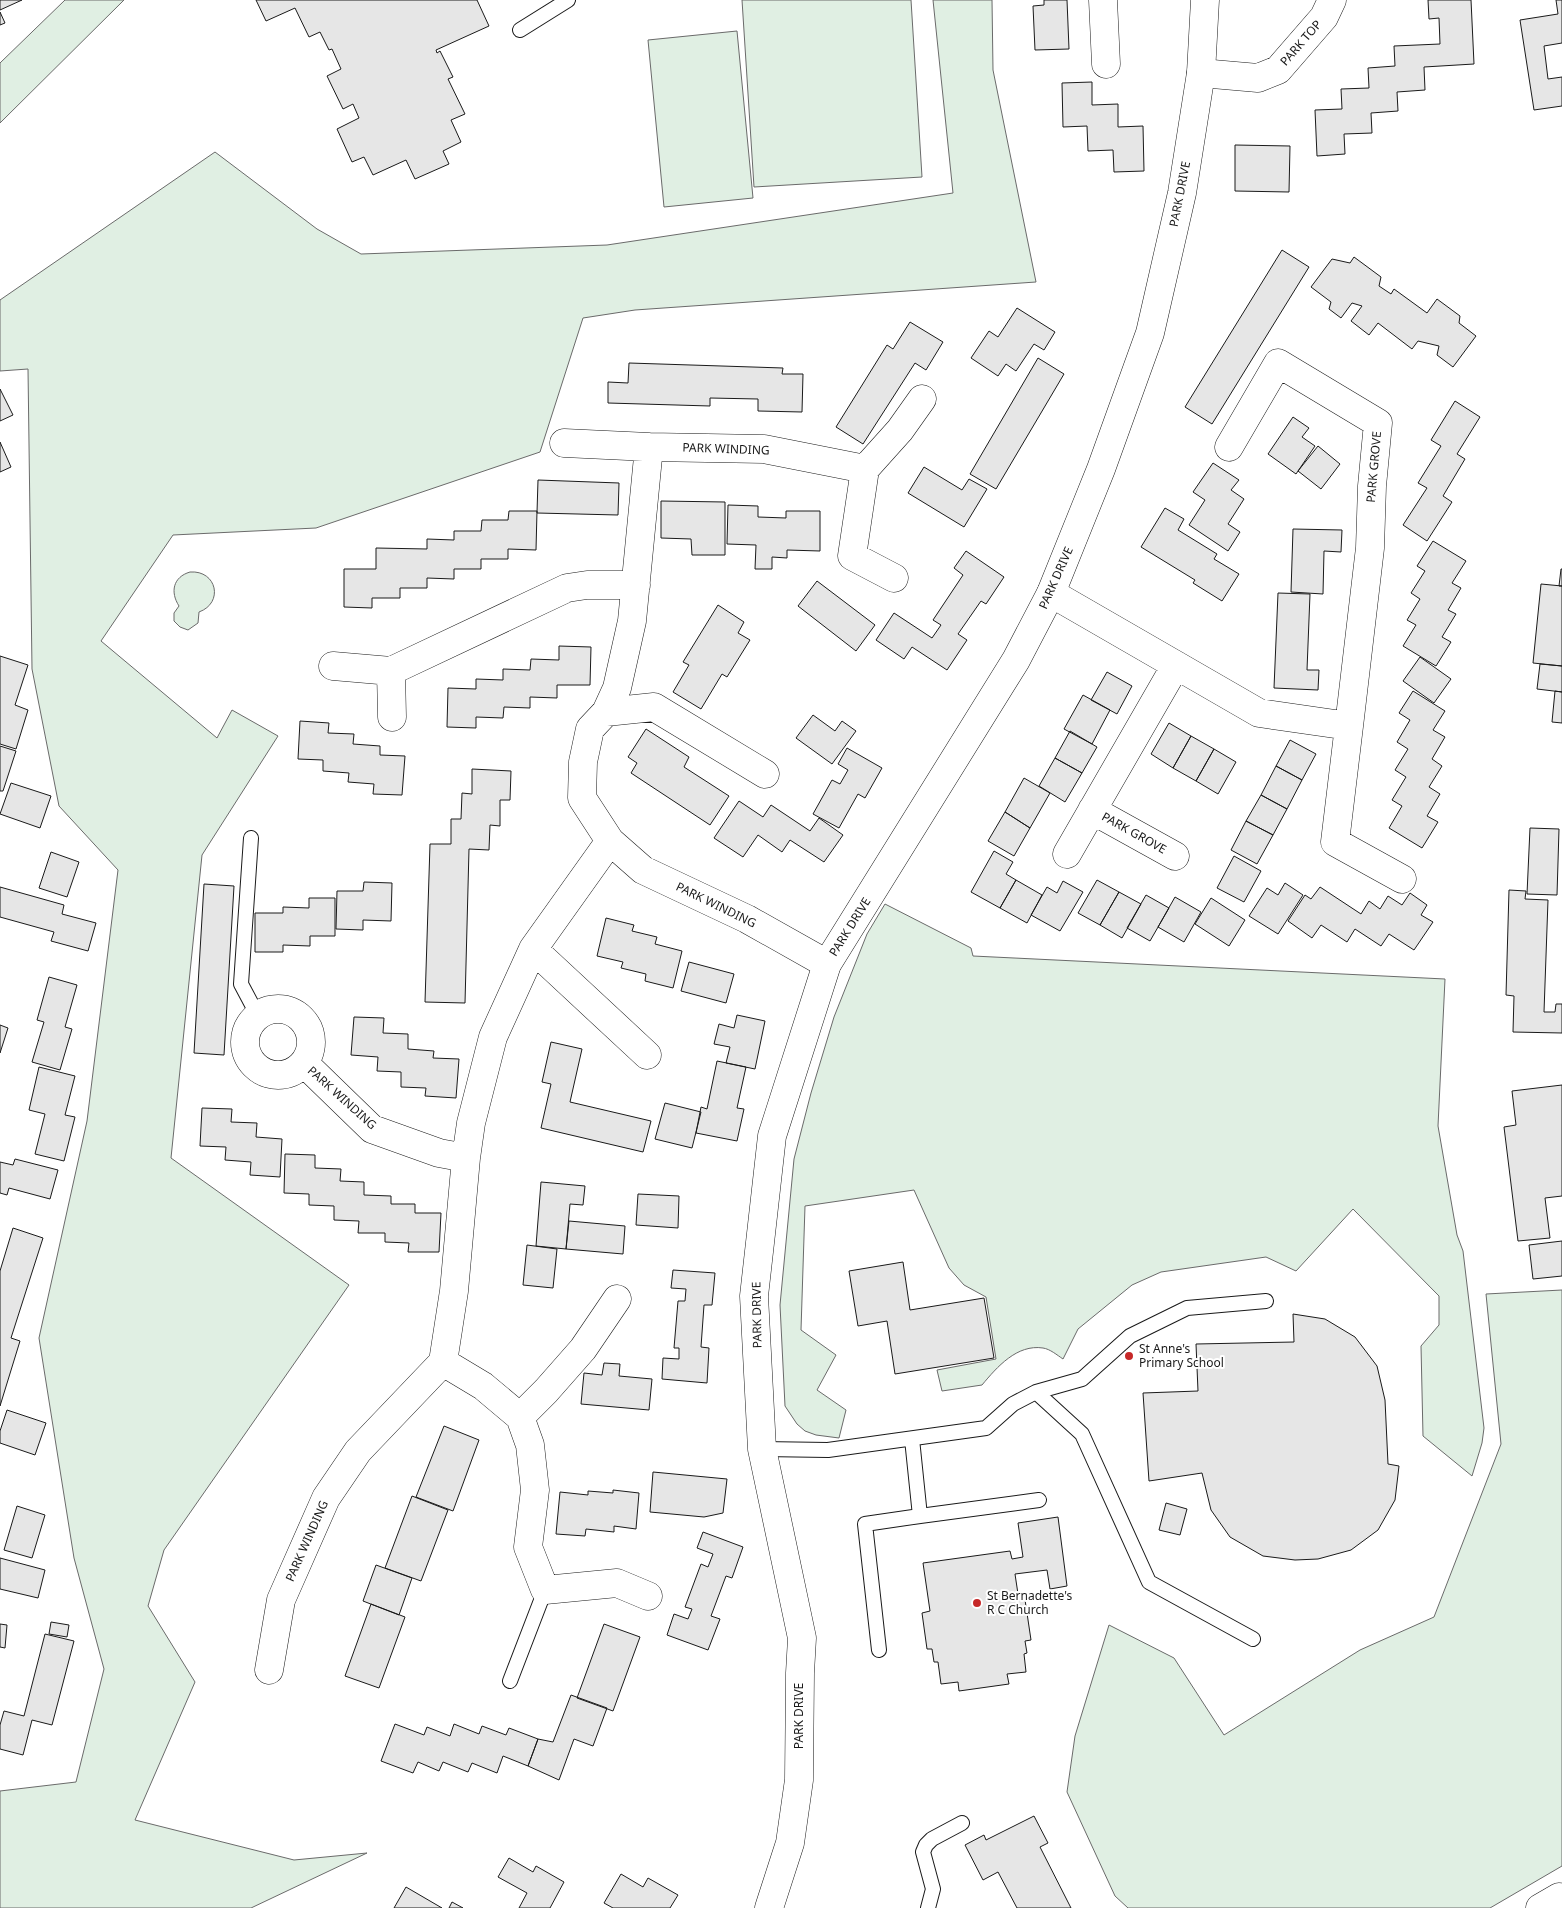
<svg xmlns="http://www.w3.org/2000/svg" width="1562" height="1908" font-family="'Noto Sans',sans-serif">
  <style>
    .green { fill: #e0efe3; stroke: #6a6a6a }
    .building { fill: #e6e6e6; stroke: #1a1a1a }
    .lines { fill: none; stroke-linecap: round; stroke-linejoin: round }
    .lane-casing { stroke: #1a1a1a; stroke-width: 16 }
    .street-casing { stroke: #1a1a1a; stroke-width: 29 }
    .secondary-casing { stroke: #1a1a1a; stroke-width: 29 }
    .lane { stroke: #fff; stroke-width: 14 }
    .street { stroke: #fff; stroke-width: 28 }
    .secondary { stroke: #fff; stroke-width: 28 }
    .poi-dot { fill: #c62828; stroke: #fff; stroke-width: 2 }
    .labels { text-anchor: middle; stroke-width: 4; stroke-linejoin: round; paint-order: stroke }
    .street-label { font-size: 12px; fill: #1a1a1a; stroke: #fff }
    .poi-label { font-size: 12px; fill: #1a1a1a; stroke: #fff; text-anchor: start }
  </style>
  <rect width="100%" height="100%" fill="#fff"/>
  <!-- green -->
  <path class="green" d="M65,0h59l-124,123v-60z
    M742,0h169l11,177 -168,10z
    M933,0h59l1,70 43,212 -401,28 -52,8 -43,134 -224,76 -143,7 -72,106 116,97 15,-28 46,26 -76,119 -31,303 178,127 -185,265 -16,56 47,76 -60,138 159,40 73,-7 -116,55h-251v-117l76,-9 28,-113 -30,-111 -35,-220 48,-217 31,-251 -59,-64 -27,-137 -4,-300 -28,2v-71l215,-148 102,77 44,25 246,-9 346,-52z
    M737,31l16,167 -89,9 -16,-167z
    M190,572c27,-2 34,31 9,40l-1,11 -10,7 -8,-3 -6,-6v-8l5,-7c-9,-14 -6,-29 11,-34z
    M885,904l86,44 2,8 472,23 -7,147 19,109 6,16 21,177 -2,15 -10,33 -49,-40 -2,-90 18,-21v-29l-86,-87 -57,62 -30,-14 -105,15 -29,13 -54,44 -15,30c-6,-4 -13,-10 -20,-11 -26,-4 -46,19 -61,37l-40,6 -5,-21 59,-11 -10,-62 -22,-12 -15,-17 -35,-78 -109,16 -4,124 35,25 -19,35 29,20 -7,28 -23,-3 -11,-4 -8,-7 -12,-18 -5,-101 14,-146 17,-66 23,-76 33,-83z
    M1562,1290v576l-72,42h-362l-13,-12 -48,-104 8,-56 34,-111 65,33 50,77 136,-85 74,-33 67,-173 -15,-150z"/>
  <!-- building -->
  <path class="building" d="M0,0h22l-22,10z
    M256,0h221l12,26 -53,24 1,3 3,-2 13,26 -5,2 17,35 -14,6 10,22 -18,9 6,13 -34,15 -9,-19 -33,15 -9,-18 -12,5 -15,-33 22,-11 -6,-14 -10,5 -16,-33 14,-7 -9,-20 -3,1 -9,-18 -11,5 -14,-29 -29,13z
    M1044,0h23l2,49 -34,1 -2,-44 11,-1z
    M1428,0h43l3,64 -50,3 1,23 -28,2 1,19 -27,2 1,20 -28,1 1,20 -28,2 -2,-46 27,-1 -1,-20 28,-1 -1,-20 27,-2 -1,-20 46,-2 -1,-26 -10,1z
    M1556,0h6v43l-18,3 4,33 14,-2v29l-28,4 -14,-90 38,-6z
    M0,12l5,11 -5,2z
    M1092,82v23l26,-1v23l25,-1 1,45 -30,1 -1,-22 -25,1 -1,-25 -24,1 -1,-44z
    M1235,145l55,1 -1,46 -54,-1z
    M1282,250l27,17 -97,157 -27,-17z
    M1354,257l27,20 -2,9 12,8 3,-5 33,24 10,-14 23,17 -1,7 17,13 -23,31 -16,-12 2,-9 -21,-5 -6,8 -34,-26 -9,12 -18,-14 11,-15 -10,-3 -11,15 -12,-9 2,-7 -20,-15 21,-28 18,4z
    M1017,308l38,24 -11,18 -10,-6 -18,27 -10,-7 -8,12 -27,-18 18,-27 9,6z
    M910,322l33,20 -17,28 -11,-7 -52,81 -27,-17 51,-82 6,4z
    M1038,358l26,16 -68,115 -26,-15z
    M629,363l154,5 -1,6h21l-1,38 -44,-1v-12l-48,-1v8l-102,-3v-21l20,1z
    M0,389l13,26 -13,6z
    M1455,401l25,16 -23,37 8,5 -22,37 9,6 -25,39 -24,-16 24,-37 -9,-5 23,-37 -10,-6z
    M1293,417l16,11 -7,9 13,9 -19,28 -28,-20z
    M0,442l11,25 -11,5z
    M1318,446l22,18 -19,25 -23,-18z
    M1213,463l26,17 -8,10 13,9 -16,25 12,8 -12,19 -39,-26 16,-25 -12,-8z
    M924,467l38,23 7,-11 18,10 -23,38 -56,-34z
    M538,480l81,3 -1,32 -81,-2z
    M661,501l64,1v53h-33l-1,-16 -30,-1z
    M728,505l30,1v11l28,1v-7h34v40l-33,-1v8l-15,-1v12h-17l1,-24 -29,-1z
    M1165,508l19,11 -6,11 39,24 -3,5 25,15 -17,27 -29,-18 2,-3 -54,-33z
    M509,511h28l-1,39 -28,-1v10h-27v10h-27v10l-27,-1v10h-27v10h-28v10l-28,-1v-38h32v-21l51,1v-10l27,1v-9h27l1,-11h26z
    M1293,529l49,1 -1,22 -17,-1 -1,43 -32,-2z
    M1433,541l33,20 -14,22 9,5 -13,22 8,4 -14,23 9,5 -15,24 -33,-20 13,-21 -9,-5 13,-21 -9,-6 14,-22 -8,-5z
    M966,551l38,26 -18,27 -5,-3 -23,33 9,6 -20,30 -35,-23 -8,12 -28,-19 18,-27 38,25 9,-13 -8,-5 30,-45 -9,-7z
    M1561,569h1v17h-3z
    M817,581l58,44 -19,26 -58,-45z
    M1541,584l21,2v80l-29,-3z
    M1278,593l32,1 -3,76h12l-1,20 -44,-2z
    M718,605l26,17 -6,11 12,7 -23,37 -5,-3 -21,35 -28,-17 16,-27 -6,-3z
    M559,646l32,1 -1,38h-33v13l-27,-1v11l-26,-1 -1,11 -27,-1v11l-29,-1 1,-39 28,1v-10l27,1v-11l27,1 1,-11 28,1z
    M0,656l28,9 -13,40 13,5 -12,39 -16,-5z
    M1420,657l31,22 -17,24 -31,-22z
    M1540,664l22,2v26l-25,-3z
    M1107,672l25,14 -15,28 -26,-14z
    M1413,691l32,20 -12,19 12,7 -13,22 10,7 -13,21 11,7 -13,22 11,6 -16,26 -33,-20 13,-22 -10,-6 14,-23 -11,-7 13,-21 -11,-7 13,-22 -11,-7z
    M1555,691l7,1v31l-10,-1z
    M1083,695l27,15 -18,34 -28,-15z
    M813,715l22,16 7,-10 14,10 -24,33 -36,-26z
    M300,721l29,2 -1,10 26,1 -1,10 27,2v9l25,1 -3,39 -29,-1 1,-10 -26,-2 1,-9 -26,-2v-11l-25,-1z
    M1169,723l22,13 -18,32 -22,-14z
    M646,729l43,28 -5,10 45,29 -19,29 -79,-52 6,-10 -9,-6z
    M1070,731l27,16 -15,26 -27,-15z
    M1191,736l23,13 -18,32 -23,-13z
    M1290,740l26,14 -14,26 -26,-14z
    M0,746l16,5 -13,40h-3z
    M847,748l35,20 -17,30 -7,-4 -19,34 -26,-14 19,-34 8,4 8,-14 -10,-6z
    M1214,749l22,13 -18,32 -22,-13z
    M1055,758l27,15 -17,29 -26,-16z
    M1276,766l26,14 -15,29 -26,-14z
    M472,769l39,2 -1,29h-10v26l-10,-1 -1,25 -20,-1 -4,154 -40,-1 5,-158h21v-25h10l1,-26 10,1z
    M1024,778l26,15 -20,35 -25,-16z
    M11,783l40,13 -11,32 -40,-14z
    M1261,795l26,14 -14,26 -27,-14z
    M739,801l24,16 8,-12 39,26 9,-13 24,17 -19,27 -34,-22 -8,12 -24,-17 -15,22 -29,-19z
    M1005,812l25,16 -16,28 -26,-15z
    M1246,821l27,14 -16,29 -26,-14z
    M1530,828l29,1 -2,66 -30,-1z
    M994,851l19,11 -7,12 10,6 -16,28 -29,-16z
    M51,852l28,10 -12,35 -28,-9z
    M1234,856l27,15 -17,31 -27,-14z
    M1016,880l26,15 -15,28 -27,-15z
    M1097,880l22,12 -19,33 -22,-12z
    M1063,881l20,11 -23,39 -29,-16 16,-28 10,6z
    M364,882l28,1 -1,38 -28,-1v10l-27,-1 1,-38h26z
    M1285,883l18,12 -25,39 -29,-18 18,-28 11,7z
    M204,884l30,2 -10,169 -30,-2z
    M0,887l64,18 -2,9 34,9 -8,28 -37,-10 3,-9 -54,-15z
    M1320,887l41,27 8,-13 11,8 8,-13 14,9 8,-12 17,12 -6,10 12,7 -19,28 -25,-16 -8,12 -26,-17 -8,13 -26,-17 -9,13 -24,-17 17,-26 6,4z
    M1509,890l17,1 -1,8 23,1 -4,112h11l1,-8h6v29l-49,-1 1,-36 -8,-1z
    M1119,892l22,12 -19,34 -22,-13z
    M1146,895l23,13 -19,33 -23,-13z
    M1175,897l26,15 -17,30 -26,-15z
    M309,898h26v38h-25v10l-27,-1v7h-28v-39h28v-6l26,1z
    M1211,898l34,22 -16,26 -34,-22z
    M606,918l28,7 -2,6 25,6 -2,7 27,7 -9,37 -28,-7 1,-7 -25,-6 2,-6 -26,-6z
    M689,962l45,12 -8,29 -45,-12z
    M49,977l28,8 -12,42 7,2 -12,41 -28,-8 12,-40 -7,-2z
    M737,1015l28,6 -10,48 -29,-6 4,-16 -16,-3 5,-20 15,4z
    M354,1017l30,1 -1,15 25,1v15l26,2 -1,7 26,1 -3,39 -31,-2 1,-8 -25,-1v-15l-24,-1 1,-14 -27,-2z
    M0,1025l8,3 -8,25z
    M551,1042l31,7 -12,53 81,19 -8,31 -102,-24 10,-44 -9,-2z
    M717,1061l29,6 -9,41 7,1 -7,32 -41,-8 5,-26 6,2z
    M39,1067l36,9 -10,39 10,2 -11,44 -29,-7 10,-40 -16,-4z
    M1562,1085v111l-17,2 5,40 -32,3 -14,-114 12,-2 -4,-34z
    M665,1103l36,9 -9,36 -37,-9z
    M202,1108l30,1 -1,13 26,1 -1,14 26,2 -2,38 -30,-2 1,-13 -26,-2 1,-13 -26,-1z
    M285,1154l30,1v13l26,1 -1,12 24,1v13l27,1v8h24v9h26l-2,39h-31l1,-9 -24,-1v-9h-27l1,-12 -25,-1v-14l-25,-1v-11l-25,-1z
    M15,1159l43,11 -8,29 -41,-11 -2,7 -7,-2v-31l13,3z
    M541,1182l44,4 -2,19 -13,-1 -4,45 -30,-3z
    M638,1194l41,2 -1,32 -42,-3z
    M569,1221l56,5 -2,28 -57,-5z
    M13,1228l30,10 -32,100 9,3 -20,65v-135z
    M1562,1241v35l-29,3 -4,-34z
    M527,1245l30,4 -4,39 -30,-3z
    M903,1262l7,48 74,-12 10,60 -99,16 -8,-53 -29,5 -9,-55z
    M673,1270l42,3 -3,32h-8l-3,42 8,1 -2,35 -45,-4 1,-21 16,1v-11h-5l4,-47h7l1,-12 -15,-1z
    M1293,1314l32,5 30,18 22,29 8,34 3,64 11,2 -4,34 -17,30 -27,20 -33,9 -23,1 -32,-4 -33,-19 -19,-27 -9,-37 -53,8 -6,-88 55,-2 -2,-47 98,-2z
    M604,1363l16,1 -1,12 33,3 -3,31 -68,-6 3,-31 18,2z
    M7,1410l39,13 -11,32 -35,-12v-12z
    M444,1426l35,14 -26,71 -37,-14z
    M653,1472l74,7 -4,34 -19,4 -54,-5z
    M613,1490l26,3 -3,36 -22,-3v6l-28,-3 -1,7 -29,-2 4,-42 28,3v-4l25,2z
    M412,1496l36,14 -27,71 -36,-13z
    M1166,1503l21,6 -7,26 -21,-5z
    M17,1506l28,9 -13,43 -28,-8z
    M1058,1517l9,69 -17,3 -3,-19 -32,4 3,20 6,-1 7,47 -6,1 2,12 -3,1 2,18 -19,2 2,10 -50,7 -1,-9 -17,2 -3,-22h-4l-2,-13h-5l-5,-36 8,-2 -7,-48 87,-12 2,8 11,-2 -5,-34z
    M703,1532l40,15 -11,31 -6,-2 -15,40 9,3 -12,31 -41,-15 7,-21 14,5 4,-10 -7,-2 16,-43 7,3 5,-13 -16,-6z
    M0,1558l45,12 -7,28 -38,-9z
    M376,1565l36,13 -13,37 -36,-14z
    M371,1604l34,13 -26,71 -34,-12z
    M51,1622l18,3 -2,12 -18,-3z
    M0,1624l7,1 -2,23 -5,-1z
    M604,1624l36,13 -27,74 -36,-13z
    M45,1634l29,7 -22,84 -20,-5 -9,35 -23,-6v-24l4,-14 20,5z
    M571,1695l36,13 -14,38 -19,-7 -15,41 -31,-14 10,-27 15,3z
    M395,1724l29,11 3,-8 23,9 4,-12 25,10 3,-8 24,9 3,-7 29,11 -10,27 -25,-10 -6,17 -25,-10 -4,9 -25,-10 -4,9 -21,-9 -5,11 -32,-12z
    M1034,1816l14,27 -8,4 31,61h-54l-19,-36 -15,8 -18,-35 19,-10 2,5z
    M509,1858l24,14 3,-6 28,16 -14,26h-31l8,-15 -29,-16z
    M621,1874l22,13 5,-9 30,17 -8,13h-57l-9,-5z
    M406,1887l36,21h-48z
    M452,1902l11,6h-14z"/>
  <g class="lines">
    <!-- lane casing -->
    <g class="lane-casing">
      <path id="lane" d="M520,30l48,-30
        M251,838l-10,146 17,32
        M1036,1392l46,42 67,148 104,57
        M912,1439l8,77 119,-16
        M762,1449l66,1 158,-22 27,-24 23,-12 46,-13 48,-43 57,-28 79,-7
        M879,1650l-14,-126 55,-8
        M510,1681l35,-91
        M928,1908l5,-19 -10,-37 3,-7 6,-6 30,-16"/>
    </g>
    <!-- street casing -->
    <g class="street-casing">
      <path id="street" d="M1103,0l3,64
        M1201,73l57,5 20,-8 46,-53 8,-17
        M564,443l85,4
        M1229,447l49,-84 100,60 -6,63 -2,62 -21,178
        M865,469l35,-39 22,-31
        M1051,593l208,120 90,13 -14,116 67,37
        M333,666l58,5 176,-83 20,-3h49
        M391,671l1,46
        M606,712l48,-5 111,67
        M1092,810l83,46
        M610,841l-77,108 -40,88 -22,86 -5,35 -12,133 -11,71 40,24 37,31 10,28 5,45 -7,57 17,43 72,-7 31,13
        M1067,854l109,-189
        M533,949l114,106
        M827,964l-80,-45 -104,-49 -33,-29 -28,-43 1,-36 7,-33 16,-17 11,-24 15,-67 17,-174 115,2 101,20 -13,87 42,22
        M245 1042a33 33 0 1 1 66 0a33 33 0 1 1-66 0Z
        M304,1063l68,66 67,24 27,5
        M520,1417l26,-26 37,-42 34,-50
        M269,1670l12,-70 45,-102 32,-47 85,-89
        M1540,1908l19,-11"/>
    </g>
    <!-- secondary casing -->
    <g class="secondary-casing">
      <path id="secondary" d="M769,1908l21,-65 9,-63 1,-107 2,-35 -40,-189 -8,-153 18,-160 55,-172 189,-304 35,-67 50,-124 49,-136 32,-140 19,-120 4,-73"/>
    </g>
    <!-- lane -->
    <use href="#lane" class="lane"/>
    <!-- street -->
    <use href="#street" class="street"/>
    <!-- secondary -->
    <use href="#secondary" class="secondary"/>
  </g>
  <!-- markers -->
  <g class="poi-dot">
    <circle cx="1129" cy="1356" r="5"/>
    <circle cx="977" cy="1603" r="5"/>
  </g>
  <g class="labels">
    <!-- street labels -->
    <g class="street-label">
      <text transform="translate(1301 43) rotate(-49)" y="4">PARK TOP</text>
      <text transform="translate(1180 194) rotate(-79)" y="4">PARK DRIVE</text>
      <text transform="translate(726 449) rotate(2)" y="4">PARK WINDING</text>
      <text transform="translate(1374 467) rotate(-85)" y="4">PARK GROVE</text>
      <text transform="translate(1056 578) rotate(-66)" y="4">PARK DRIVE</text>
      <text transform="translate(1134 833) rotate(29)" y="4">PARK GROVE</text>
      <text transform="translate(716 905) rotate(26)" y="4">PARK WINDING</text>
      <text transform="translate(850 927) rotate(-58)" y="4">PARK DRIVE</text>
      <text transform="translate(342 1098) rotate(42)" y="4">PARK WINDING</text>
      <text transform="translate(757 1315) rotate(-91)" y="4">PARK DRIVE</text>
      <text transform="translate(307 1541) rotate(-66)" y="4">PARK WINDING</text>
      <text transform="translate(799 1716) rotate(-90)" y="4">PARK DRIVE</text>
    </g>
    <!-- poi labels -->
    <g class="poi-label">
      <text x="1139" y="1353">St Anne's<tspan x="1139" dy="14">Primary School</tspan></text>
      <text x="987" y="1600">St Bernadette's<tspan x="987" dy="14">R C Church</tspan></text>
    </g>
  </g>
</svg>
